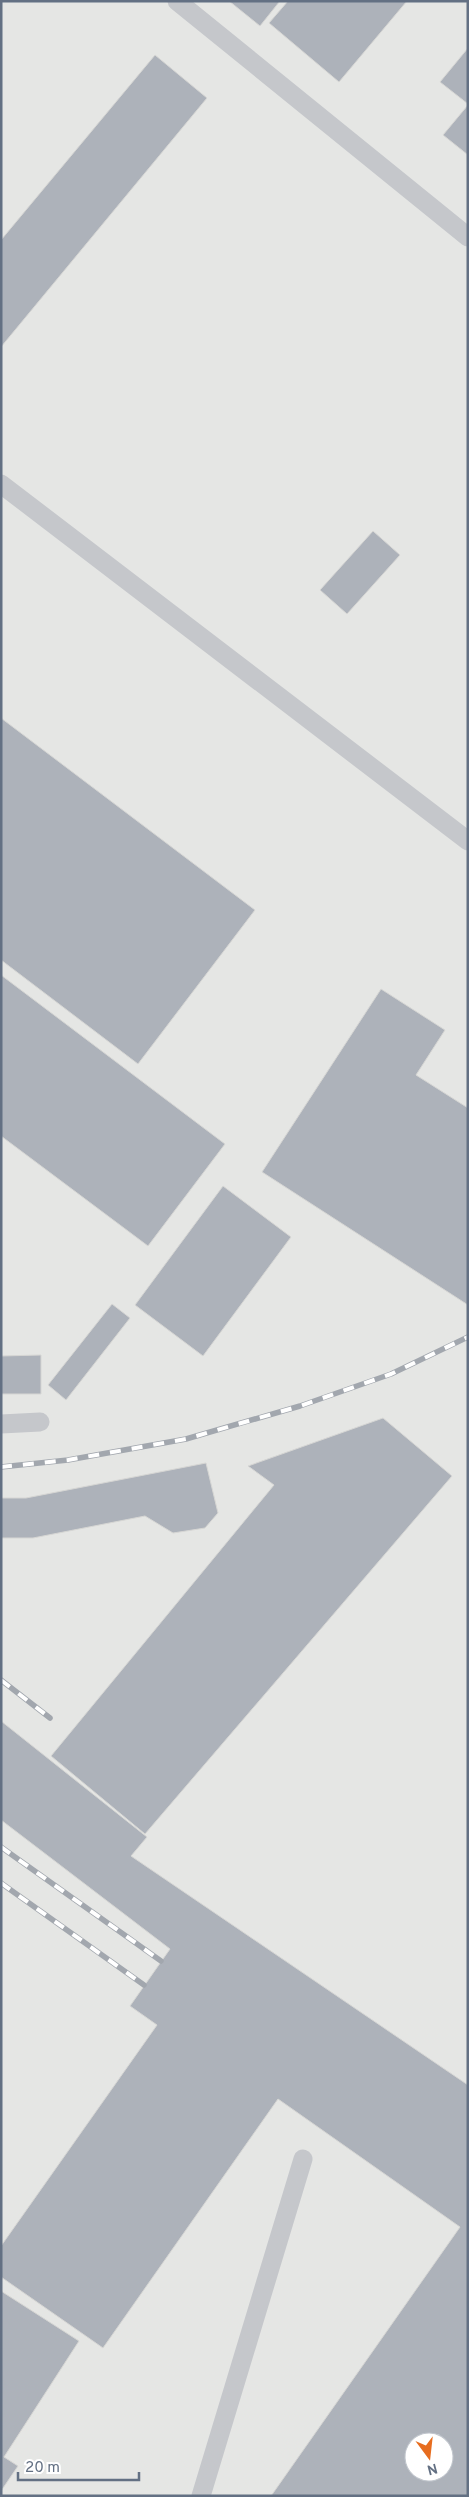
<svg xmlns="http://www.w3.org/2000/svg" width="469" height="2497" font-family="Overpass,sans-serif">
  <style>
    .built { fill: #e5e6e4; fill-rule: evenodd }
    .building { fill: #adb2ba; stroke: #d6d6d4; fill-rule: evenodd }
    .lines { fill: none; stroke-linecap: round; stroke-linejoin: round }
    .service { stroke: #c5c7cb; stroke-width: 19 }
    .rail-casing { stroke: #a2a7ae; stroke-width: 5.5 }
    .rail { stroke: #fff; stroke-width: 4; stroke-dasharray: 11; stroke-linecap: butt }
  </style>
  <rect width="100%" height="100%" fill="#f4f5f1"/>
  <!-- built -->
  <path class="built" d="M1,1h467v2495h-467zM414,2442h30v30h-30z"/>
  <!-- building -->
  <path class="building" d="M229,1h51l-20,25z
    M288,1h119l-68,81 -70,-59z
    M468,48v56l-28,-22z
    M155,55l52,43 -206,249v-107z
    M468,105v50l-25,-20z
    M373,531l27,24 -53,59 -27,-24z
    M1,718l254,192 -117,154 -137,-104z
    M1,975l224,169 -77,102 -147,-110z
    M381,989l64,41 -29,45 52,33v197l-206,-133z
    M223,1186l68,51 -88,119 -68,-51z
    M112,1304l18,14 -64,82 -18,-15z
    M41,1355v39h-40v-38z
    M383,1418l69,58 -307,358 -94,-78 223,-271 -26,-19z
    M206,1463l12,50 -13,15 -32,5 -28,-17 -112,22h-32v-40h25z
    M1,1721l146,116 -16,19 337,229v411h-197l189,-269 -182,-128 -175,249 -102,-71v-31l156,-221 -27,-19 40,-57 -169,-129zM414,2442h30v30h-30z
    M1,2291l78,50 -75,116 14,9 -17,25z"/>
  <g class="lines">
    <!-- service -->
    <path class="service" d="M177,1l291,236
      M1,484l467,357
      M1,1424l39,-2
      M201,2496l102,-337"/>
    <!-- rail casing -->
    <g class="rail-casing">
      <path id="rail" d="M1,1467l67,-7 118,-21 114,-33 91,-32 77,-37
        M1,1680l49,38
        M1,1847l160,114
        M1,1883l143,102"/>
    </g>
    <!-- rail -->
    <use href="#rail" class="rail"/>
  </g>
  <!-- border -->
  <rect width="469" height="2497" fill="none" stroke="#637083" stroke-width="5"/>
  <!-- north arrow -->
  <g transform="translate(429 2457) rotate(165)"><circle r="24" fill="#ffffff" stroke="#c1c6cd"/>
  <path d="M0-4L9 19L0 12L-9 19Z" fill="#e76d1f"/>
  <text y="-8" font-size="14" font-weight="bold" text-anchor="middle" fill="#637083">N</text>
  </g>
  <!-- scale -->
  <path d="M18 2472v8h121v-8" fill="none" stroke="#637083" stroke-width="2.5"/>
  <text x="25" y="2472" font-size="15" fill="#637083" stroke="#ffffff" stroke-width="4" paint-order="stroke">20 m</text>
</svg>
